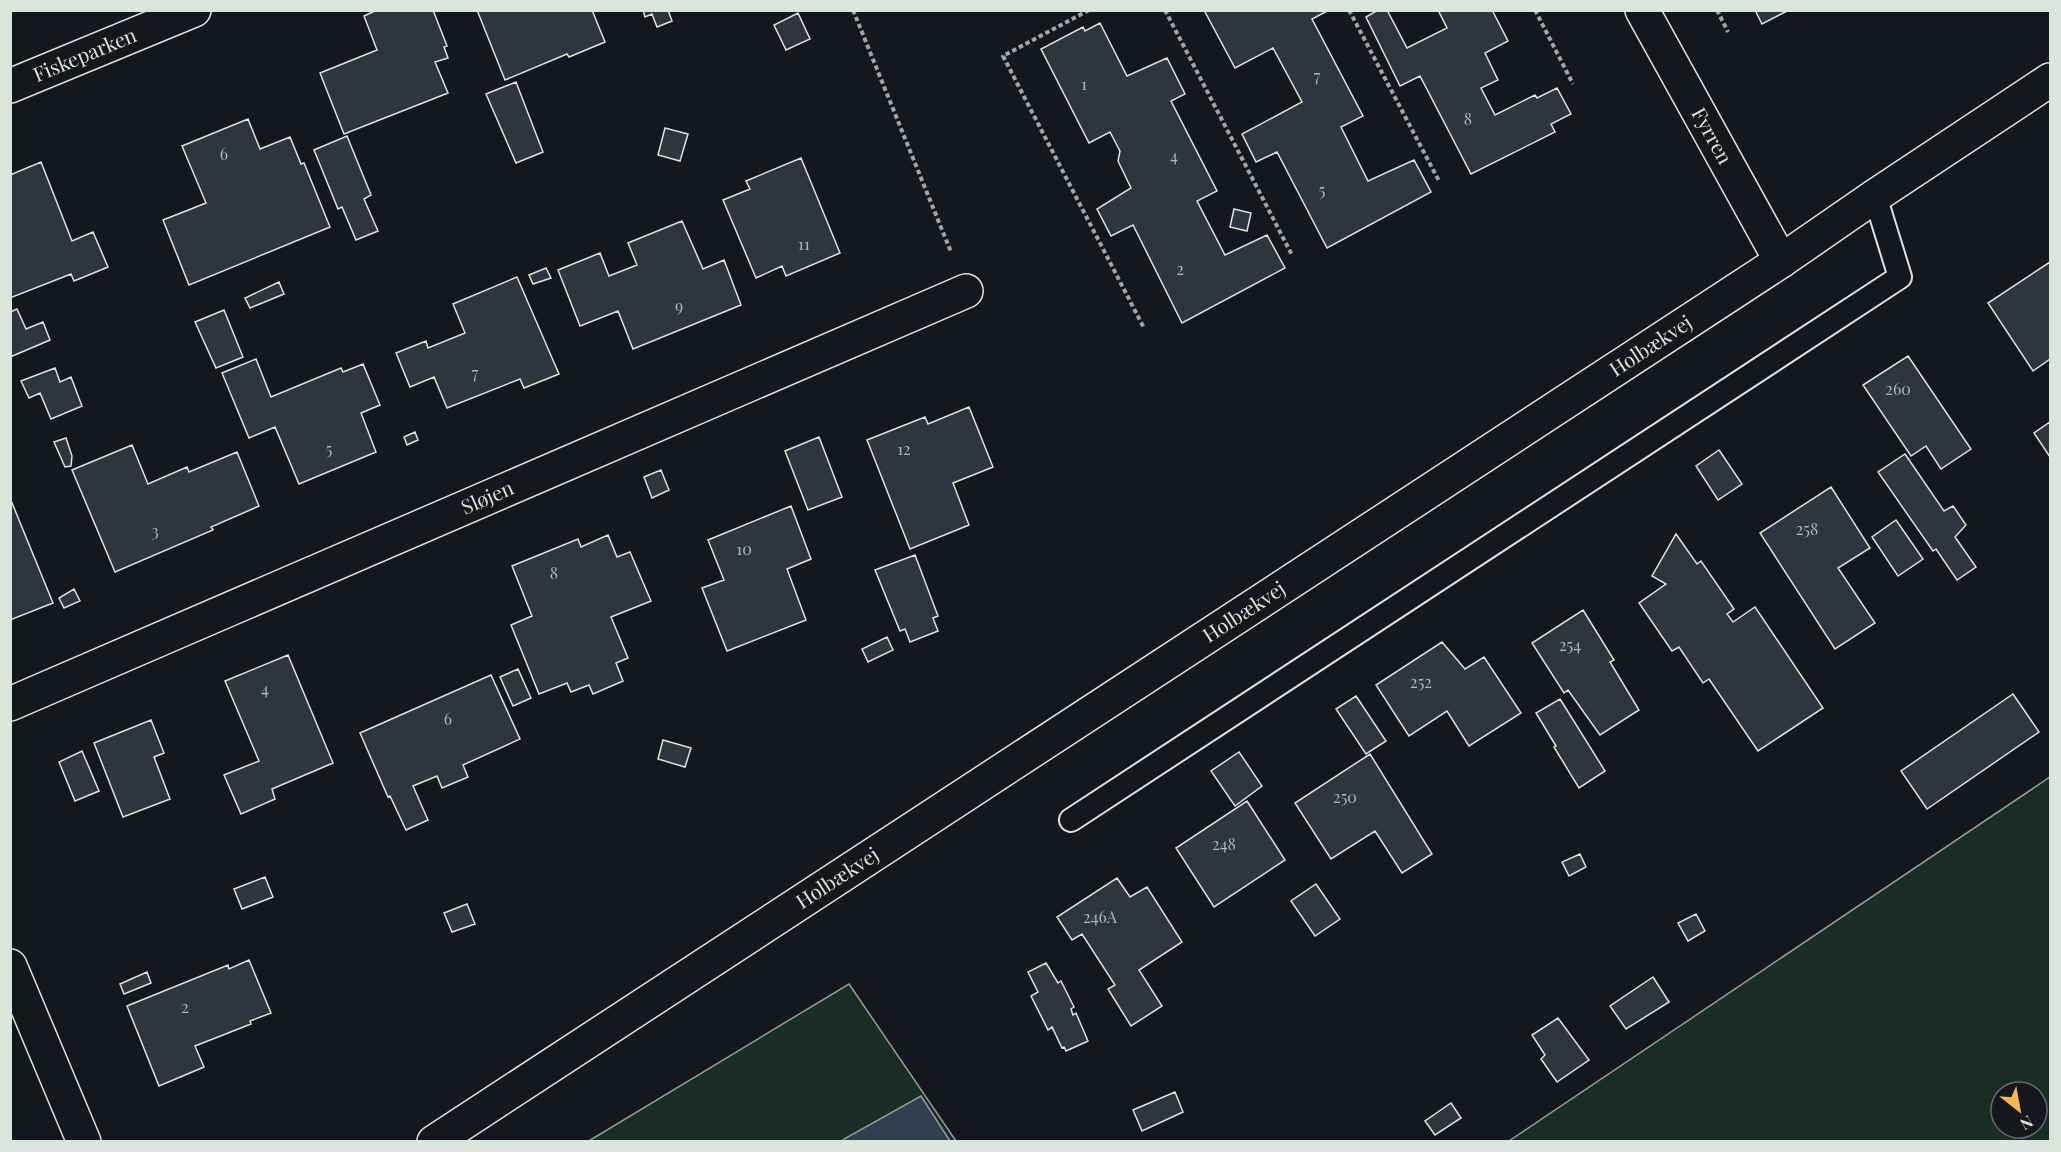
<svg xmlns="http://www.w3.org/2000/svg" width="2061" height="1152" font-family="'Playfair Display',serif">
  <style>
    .green { fill: #1a2d24; stroke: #939e99; stroke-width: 1.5; fill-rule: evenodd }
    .water { fill: #2f3f4d; stroke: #939e99; stroke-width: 1.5 }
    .building { fill: #2c363c; stroke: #d8e6dc; stroke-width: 1.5 }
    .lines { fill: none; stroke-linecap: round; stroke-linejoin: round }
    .lane-casing { stroke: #d8e6dc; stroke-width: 26 }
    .street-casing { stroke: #d8e6dc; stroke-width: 36 }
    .secondary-casing { stroke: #d8e6dc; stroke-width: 36 }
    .path { stroke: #9da8a2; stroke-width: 4; stroke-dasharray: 4.5 3; stroke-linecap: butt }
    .lane { stroke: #14181c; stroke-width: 22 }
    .street { stroke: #14181c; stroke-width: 33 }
    .secondary { stroke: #14181c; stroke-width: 33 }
    .labels { text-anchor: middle; stroke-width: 4.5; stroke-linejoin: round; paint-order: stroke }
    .number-label { font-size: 16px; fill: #adbab4 }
    .street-label { font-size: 20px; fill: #d8e6dc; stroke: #14181c }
  </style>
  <rect width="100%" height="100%" fill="#14181c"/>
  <!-- green -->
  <path class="green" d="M2050,777v364h-541zM2001,1092h36v36h-36z
    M849,984l107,157 -369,1z"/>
  <!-- water -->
  <path class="water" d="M921,1096l29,45h-108l2,-2z"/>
  <!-- building -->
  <path class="building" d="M377,10h56l14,36 -3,1 4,11 -13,4 13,31 -104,41 -24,-61 57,-23 -13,-34z
    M477,10h115l13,32 -36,15 -2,-3 -62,26z
    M643,10h25l4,11 -15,6 -5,-13 -7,3z
    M1204,10h125l-17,9 51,97 -22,11 27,54 46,-21 17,32 -104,56 -50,-96 -21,10 -14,-28 60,-32 -29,-54 -38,20z
    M1378,10h9l20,38 40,-20 -9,-18h54l16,31 -23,12 13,27 -17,8 14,27 40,-20 2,3 20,-10 14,26 -20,10 4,8 -84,42 -51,-98 -20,10 -34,-69z
    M1755,10h34l-27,14z
    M798,13l12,26 -24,11 -12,-25z
    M1100,23l27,53 40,-18 18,36 -14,7 46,90 -20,10 28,54 42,-20 18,33 -103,55 -49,-98 -22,11 -14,-27 34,-21 -13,-27 2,-10 -10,-19 -21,11 -48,-94 42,-22 2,4z
    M516,82l27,70 -27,11 -30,-69z
    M248,119l12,30 30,-12 11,27 3,-1 26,64 -141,58 -26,-65 43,-17 -24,-57z
    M665,128l23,6 -8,27 -22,-6z
    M347,136l24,59 -7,4 14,32 -22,9 -14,-33 -4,2 -24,-59z
    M801,158l39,95 -54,23 -4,-10 -26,12 -33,-78 27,-11 -4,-8z
    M41,162l31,79 21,-9 15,35 -34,14 -3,-7 -61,24v-123z
    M1234,209l17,4 -4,18 -17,-4z
    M682,221l21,48 21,-9 17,45 -108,44 -15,-38 -38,15 -22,-56 42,-17 9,23 28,-11 -9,-22z
    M2050,262v97l-17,12 -45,-68z
    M546,268l5,10 -18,6 -4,-9z
    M517,277l42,97 -35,14 -4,-9 -73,29 -13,-31 -24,10 -14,-34 30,-12 2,7 37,-15 -12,-29z
    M279,282l5,12 -34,14 -5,-10z
    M17,309l9,20 17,-7 7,18 -40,17v-45z
    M224,310l19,47 -27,11 -21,-46z
    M1908,356l63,93 -30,20 -15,-23 -15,10 -48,-71z
    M256,359l15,38 70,-29 2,4 20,-8 17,41 -19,8 15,39 -77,32 -24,-57 -26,11 -27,-65z
    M55,368l5,14 11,-5 11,29 -31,13 -11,-26 -11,5 -8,-17z
    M969,407l24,60 -40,16 16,42 -59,24 -43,-109 58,-23 3,7z
    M2050,422v35l-16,-24z
    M415,432l3,8 -11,5 -3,-8z
    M819,437l23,60 -34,13 -23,-59z
    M66,438l6,18 -1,10 -6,1 -11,-25z
    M132,445l16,39 39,-17 2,5 48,-20 22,54 -48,21 2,3 -98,42 -43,-102z
    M1719,450l23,34 -24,16 -22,-34z
    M1905,454l39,57 9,-5 13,19 -11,12 21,30 -19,13 -21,-31 -3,2 -55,-79z
    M661,470l8,20 -17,8 -8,-21z
    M1831,487l39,61 -32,20 37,55 -40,26 -75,-116z
    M10,498l43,105 -43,17z
    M791,506l20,53 -24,10 19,51 -79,31 -25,-63 22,-8 -16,-40z
    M1896,520l27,39 -25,17 -26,-39z
    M1676,534l21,30 4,-3 33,48 -7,5 6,8 22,-15 68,101 -65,43 -49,-72 -6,4 -24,-36 -7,4 -33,-48 27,-19 -14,-8z
    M608,535l9,22 13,-5 21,49 -40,16 17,41 -12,5 7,18 -30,13 -4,-9 -18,7 -4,-9 -28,11 -28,-69 21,-9 -20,-50 66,-27 3,8z
    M915,555l23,61 -5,2 5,13 -28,11 -5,-13 -5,2 -25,-61z
    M74,589l6,12 -16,7 -5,-10z
    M1583,610l31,50 -4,2 29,48 -39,25 -32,-45 -4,3 -32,-50z
    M887,637l6,13 -25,12 -6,-13z
    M1442,642l23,27 19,-12 37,56 -52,33 -22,-35 -38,25 -33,-51z
    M288,655l45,108 -61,26 3,10 -34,15 -17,-39 35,-14 -34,-80z
    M518,669l13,29 -18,8 -13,-29z
    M491,675l29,64 -57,26 5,12 -26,11 -5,-12 -24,10 15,34 -22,10 -16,-34 -2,1 -28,-64z
    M2013,694l26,38 -112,77 -26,-38z
    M1356,696l30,45 -20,13 -30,-45z
    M1560,699l45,72 -26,17 -25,-41 2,-1 -20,-33z
    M151,720l13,33 -10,4 16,42 -47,18 -29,-74z
    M663,740l28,8 -6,19 -27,-8z
    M82,751l17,40 -24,10 -16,-39z
    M1239,752l23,34 -27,20 -24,-35z
    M1370,754l62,100 -30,19 -27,-42 -44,28 -36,-56z
    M1247,801l38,59 -71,47 -38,-59z
    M1580,854l6,13 -17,9 -7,-14z
    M265,877l8,20 -31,12 -8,-20z
    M1117,878l13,19 17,-10 35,55 -43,28 23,36 -31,20 -23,-37 7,-4 -33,-51 -10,6 -15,-23z
    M1316,884l24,35 -25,17 -24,-35z
    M467,904l8,20 -23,8 -8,-19z
    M1696,914l9,17 -17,10 -10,-18z
    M249,960l22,53 -21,8 1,3 -56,22 9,21 -45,19 -32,-80 101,-41 1,4z
    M1046,963l12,20 3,-2 13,26 -3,2 2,6 3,-2 12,28 -22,10 -2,-4 -2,1 -10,-21 -4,3 -17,-34 7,-4 -10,-20z
    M147,972l4,11 -27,11 -4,-10z
    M1653,977l16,25 -43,27 -16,-23z
    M1558,1018l31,42 -32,22 -16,-23 4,-4 -13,-20z
    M1175,1092l8,20 -41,19 -9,-21z
    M1451,1103l10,15 -26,17 -10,-14z"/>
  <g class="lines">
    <!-- lane casing -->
    <g class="lane-casing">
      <path id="lane" d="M1071,820l829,-543 -25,-81"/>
    </g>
    <!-- street casing -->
    <g class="street-casing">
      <g id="street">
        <path id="s1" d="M1642,10l139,251"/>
        <path id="s2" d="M10,86l184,-76"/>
        <path id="s3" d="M10,704l956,-413"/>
        <path d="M10,966l74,176"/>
      </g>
    </g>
    <!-- secondary casing -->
    <g class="secondary-casing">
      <g id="secondary">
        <path id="s4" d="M434,1142l1347,-881 94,-65 175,-116"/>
      </g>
    </g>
    <!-- path -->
    <path class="path" d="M853,10l98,242
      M1089,10l-86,46 141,272
      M1165,10l127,245
      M1349,10l90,171
      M1535,10l38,74
      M1717,10l11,22"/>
    <!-- lane -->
    <use href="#lane" class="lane"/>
    <!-- street -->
    <use href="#street" class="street"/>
    <!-- secondary -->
    <use href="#secondary" class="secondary"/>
  </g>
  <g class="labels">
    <!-- number labels -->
    <g class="number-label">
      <text x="1317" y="82">7</text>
      <text x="1084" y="90">1</text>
      <text x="1468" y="125">8</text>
      <text x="224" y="160">6</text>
      <text x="1174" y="162">4</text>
      <text x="1322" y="196">5</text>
      <text x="804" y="250">11</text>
      <text x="1180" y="275">2</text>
      <text x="679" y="312">9</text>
      <text x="475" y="379">7</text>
      <text x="1898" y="395">260</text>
      <text x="329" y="455">5</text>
      <text x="904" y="455">12</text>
      <text x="1807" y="535">258</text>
      <text x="155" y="537">3</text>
      <text x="744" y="555">10</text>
      <text x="554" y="579">8</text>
      <text x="1570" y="651">254</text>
      <text x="1421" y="688">252</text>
      <text x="265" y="695">4</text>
      <text x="448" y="725">6</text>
      <text x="1345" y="803">250</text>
      <text x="1224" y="850">248</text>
      <text x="1100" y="923">246A</text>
      <text x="185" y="1013">2</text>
    </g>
    <!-- street labels -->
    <g class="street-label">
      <text dy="7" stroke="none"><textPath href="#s2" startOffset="81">Fiskeparken</textPath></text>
      <text dy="7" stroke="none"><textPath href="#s1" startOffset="144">Fyrren</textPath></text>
      <text dy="7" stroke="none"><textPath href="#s4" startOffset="1454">Holbækvej</textPath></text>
      <text dy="7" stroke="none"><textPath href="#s3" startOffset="520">Sløjen</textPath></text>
      <text dy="7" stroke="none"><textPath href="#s4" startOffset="968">Holbækvej</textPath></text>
      <text dy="7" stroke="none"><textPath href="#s4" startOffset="482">Holbækvej</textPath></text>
    </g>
  </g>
  <!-- border -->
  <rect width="2061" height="1152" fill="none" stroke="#d8e6dc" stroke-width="24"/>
  <!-- north arrow -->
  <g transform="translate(2019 1110) rotate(149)"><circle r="28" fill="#14181c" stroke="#626a69" stroke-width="1.5"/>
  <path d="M0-4.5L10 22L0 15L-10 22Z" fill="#ffb74d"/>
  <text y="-9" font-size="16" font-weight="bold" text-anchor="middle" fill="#d8e6dc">N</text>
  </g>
</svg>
